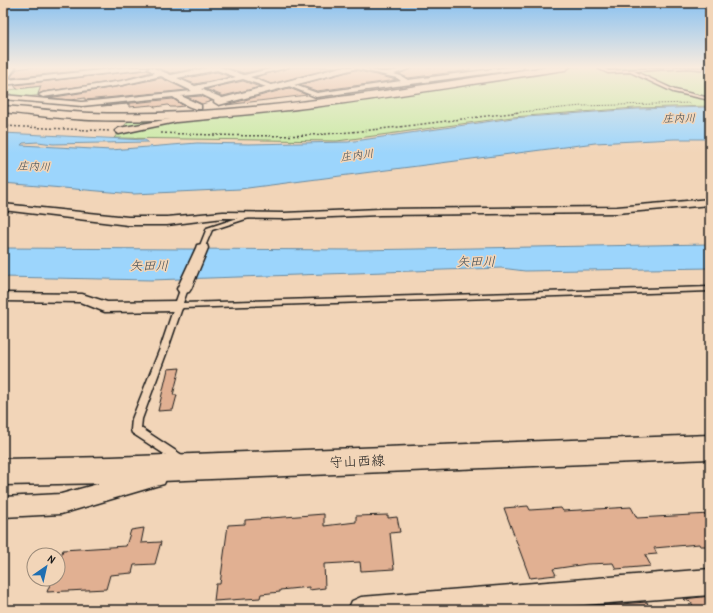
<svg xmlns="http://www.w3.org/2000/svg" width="713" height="613" font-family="'Patrick Hand','Klee One',sans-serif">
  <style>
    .green { fill: #c7eaa3; stroke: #728360 }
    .water { fill: #9cd5fc; stroke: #698ba2 }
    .building { fill: #e1b092; stroke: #1c1c1c }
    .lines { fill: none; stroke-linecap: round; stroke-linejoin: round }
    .lane-casing { stroke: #1c1c1c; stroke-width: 3 }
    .street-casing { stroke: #1c1c1c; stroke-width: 3 }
    .secondary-casing { stroke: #1c1c1c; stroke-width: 3 }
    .path-far1 { stroke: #1c1c1c; stroke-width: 1; stroke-dasharray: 1.5 1.5; stroke-linecap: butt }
    .path { stroke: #1c1c1c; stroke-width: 1.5; stroke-dasharray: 2 2; stroke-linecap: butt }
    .lane { fill: #f2d5b8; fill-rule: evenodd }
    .street { fill: #f2d5b8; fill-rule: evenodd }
    .secondary { fill: #f2d5b8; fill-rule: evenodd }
    .labels { text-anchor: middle; stroke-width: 3; stroke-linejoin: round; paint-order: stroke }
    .far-water-label { font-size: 11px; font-style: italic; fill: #3c4a54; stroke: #f2d5b8 }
    .water-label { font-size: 13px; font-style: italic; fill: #3c4a54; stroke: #f2d5b8 }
    .near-street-label { font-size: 14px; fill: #1c1c1c; stroke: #f2d5b8 }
  </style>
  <rect width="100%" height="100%" fill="#f2d5b8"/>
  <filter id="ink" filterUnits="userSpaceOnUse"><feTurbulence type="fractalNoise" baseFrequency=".025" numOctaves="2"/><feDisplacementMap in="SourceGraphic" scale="8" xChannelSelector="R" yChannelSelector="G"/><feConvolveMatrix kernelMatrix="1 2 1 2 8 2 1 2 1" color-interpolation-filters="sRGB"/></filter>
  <g filter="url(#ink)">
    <!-- green -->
    <path class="green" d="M574,67h136v39l-74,2 -124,9 -175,24 -223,-3 16,-19 172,-12 152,-24z
      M42,86l4,8 -26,4 -8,-1 -3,-7z"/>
    <!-- water -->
    <path class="water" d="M710,107v32h-36l-79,4 -355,46 -106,5 -131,-11v-50l142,7 3,2 -95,2 -15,-2 -15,1 -2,2 90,5 86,-7 52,1 99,-2 165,-24 124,-9z
      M710,244v24l-185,3 -24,-3 -350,12 -148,-3v-29l355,2z"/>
    <!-- building -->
    <path class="building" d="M31,67h86l-107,11 7,-9z
      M155,67h50l-34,6z
      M224,67h49l-29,6z
      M290,67h46l-65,17 -16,-7 34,-9z
      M364,67h40l-19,3z
      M415,67h55v3l-62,8 -9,-4z
      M145,70h2l4,2 -29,8 -79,12 -5,2 3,-8 -24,3 -3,-4z
      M355,70l42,10 -80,11 -18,-6z
      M217,72l14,5 -36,7 -13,-5z
      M161,78l26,12 -102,10v-2l-14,2 -22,-2 73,-12z
      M243,81l17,6 -37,9 -17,-7z
      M289,88l18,7 -81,10z
      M201,96l11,5 -10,3 -15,-7z
      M173,99l11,7 -9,1h-5l-2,-2 -13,2 -3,-2 -23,2v-3l-28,2z
      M180,368l-7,27h4l-4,15 -15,1 10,-42z
      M528,506l2,4 31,-2 2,3 68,-4 6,11 73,-4v32h-10l-1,-2 -45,4 3,6 -12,1 6,11 -35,3 -3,-6 -26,1 -34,5 3,6 -26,3 -26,-70z
      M324,514v12l32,-4v-6l32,-1v3l9,-1 3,15 -10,1 4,36 -33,2 -1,-9 -36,2 1,24 -16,2v-3l-29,3v2l-19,2 -1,4 -46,3 2,-17h4l8,-59 17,-1v-4z
      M144,528l-3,15 20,-1 -6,22 -21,1 -2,8 -22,2 -4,14 -59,3 5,-13h6v-15l5,-14 63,-4 5,-16z
      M710,596v14h-15l-4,-8 -6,-2 -1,-1z
      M647,602l3,8h-69v-3z"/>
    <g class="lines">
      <!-- lane casing -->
      <g class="lane-casing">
        <path id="lane" d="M609,67h8l-12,2 3,2 67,-4 35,1v2l-22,-2 -54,3 41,19 35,8v2l-37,-8 -43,-20 -22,1 -9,-4z
          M253,213l2,1v2l-43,14 -8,19h-4l-1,-1 8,-20z
          M181,287h3l4,2 -5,14 527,-16v4l-528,17 -13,38 -27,73 -1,9 44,29 2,3 -2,3 -4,2 -49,-32 -1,-3 1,-11 29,-73 13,-39 -1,-1 2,-2z"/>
      </g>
      <!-- street casing -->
      <g class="street-casing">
        <path id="street" d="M10,67h6l-9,13 123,-13h18l-3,2 -142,16v-8z
          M151,67l20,8 41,-8h8l24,8 35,-8h10l-39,10 26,10v2h-4l-29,-10 -42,10 24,10v4h-6l-18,-9 -20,2 20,9v4c-9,1 -21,-7 -28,-12l-91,9 -79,-7v-4l79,7 110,-11 -31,-15 -39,9 -79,12 -4,-2 4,-2 79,-12 33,-8 -7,-4zM217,70l19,7 -41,9 -18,-8z
          M350,67c12,-1 23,5 35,5 10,0 19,-5 29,-5l-20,7 7,2 7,4 101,-13h15l-3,2 -205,28 -32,-13 5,-1 28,10 84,-12 -4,-3z
          M217,114h3v4l-44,4 -57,12 -4,-3 4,-3 57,-10z
          M710,199v6l-93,8 -237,2 -96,4 -61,-1 -56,7h-39l-125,-15v-6l125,13h39l56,-5 61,1 96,-4 237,-2z
          M202,244l5,1 1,3 -17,41 -2,3 -5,1 -5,-1 -2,-3 19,-41 1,-3z
          M3,293l79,1 25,8 70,-1 5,2 2,3 -2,3 -5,2 -72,1 -25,-10 -77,-1z
          M156,468l8,2 3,7 -3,7 -8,2 -95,28 -58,3v-20l58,-3z
          M710,569v26l-189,15h-173l4,-9 9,-4z"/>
      </g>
      <!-- secondary casing -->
      <g class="secondary-casing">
        <path id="secondary" d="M341,67h15l-2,2 -135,36 -5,-3 1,-2z
          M547,67h23l-5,3c-155,22 -318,55 -475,50 -29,-1 -58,-5 -87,-8v-6c29,2 58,6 87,7 153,5 306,-25 457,-46z
          M710,435v24l-599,24 -108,2v-26l108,-2z"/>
      </g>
      <!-- path-far1 -->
      <path class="path-far1" d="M511,113l71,-7 109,-3"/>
      <!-- path -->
      <path class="path" d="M3,126l107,5
        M161,133c50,2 100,4 149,2 70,-4 140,-15 210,-23"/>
      <!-- lane -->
      <use href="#lane" class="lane"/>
      <!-- street -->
      <use href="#street" class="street"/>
      <!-- secondary -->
      <use href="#secondary" class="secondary"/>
    </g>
  </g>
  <!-- sky -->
  <linearGradient id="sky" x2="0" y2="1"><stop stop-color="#89c1f0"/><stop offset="0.44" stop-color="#f9ecdf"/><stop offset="1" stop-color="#f9ecdf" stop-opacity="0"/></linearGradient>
  <rect width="713" height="153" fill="url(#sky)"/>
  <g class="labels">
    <!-- far-water labels -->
    <g class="far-water-label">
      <text transform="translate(679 118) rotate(-1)" y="4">庄内川</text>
      <text transform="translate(357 155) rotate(-7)" y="4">庄内川</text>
      <text transform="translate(34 166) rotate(2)" y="4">庄内川</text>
    </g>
    <!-- water labels -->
    <g class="water-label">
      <text transform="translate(476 261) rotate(-1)" y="5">矢田川</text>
      <text x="149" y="270">矢田川</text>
    </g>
    <!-- near-street labels -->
    <g class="near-street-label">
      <text transform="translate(357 461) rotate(-2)" y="5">守山西線</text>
    </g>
  </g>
  <!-- margin -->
  <rect width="713" height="613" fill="none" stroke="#f2d5b8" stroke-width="16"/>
  <rect x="8" y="8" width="697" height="597" fill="none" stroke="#1c1c1c" stroke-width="1.5" filter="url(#ink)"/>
  <!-- north arrow -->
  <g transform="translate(46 567) rotate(34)"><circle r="19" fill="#f2d5b8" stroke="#9c8b7a"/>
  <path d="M0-3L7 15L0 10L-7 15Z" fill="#1f6fb2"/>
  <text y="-6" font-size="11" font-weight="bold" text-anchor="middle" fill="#1c1c1c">N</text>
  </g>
</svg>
